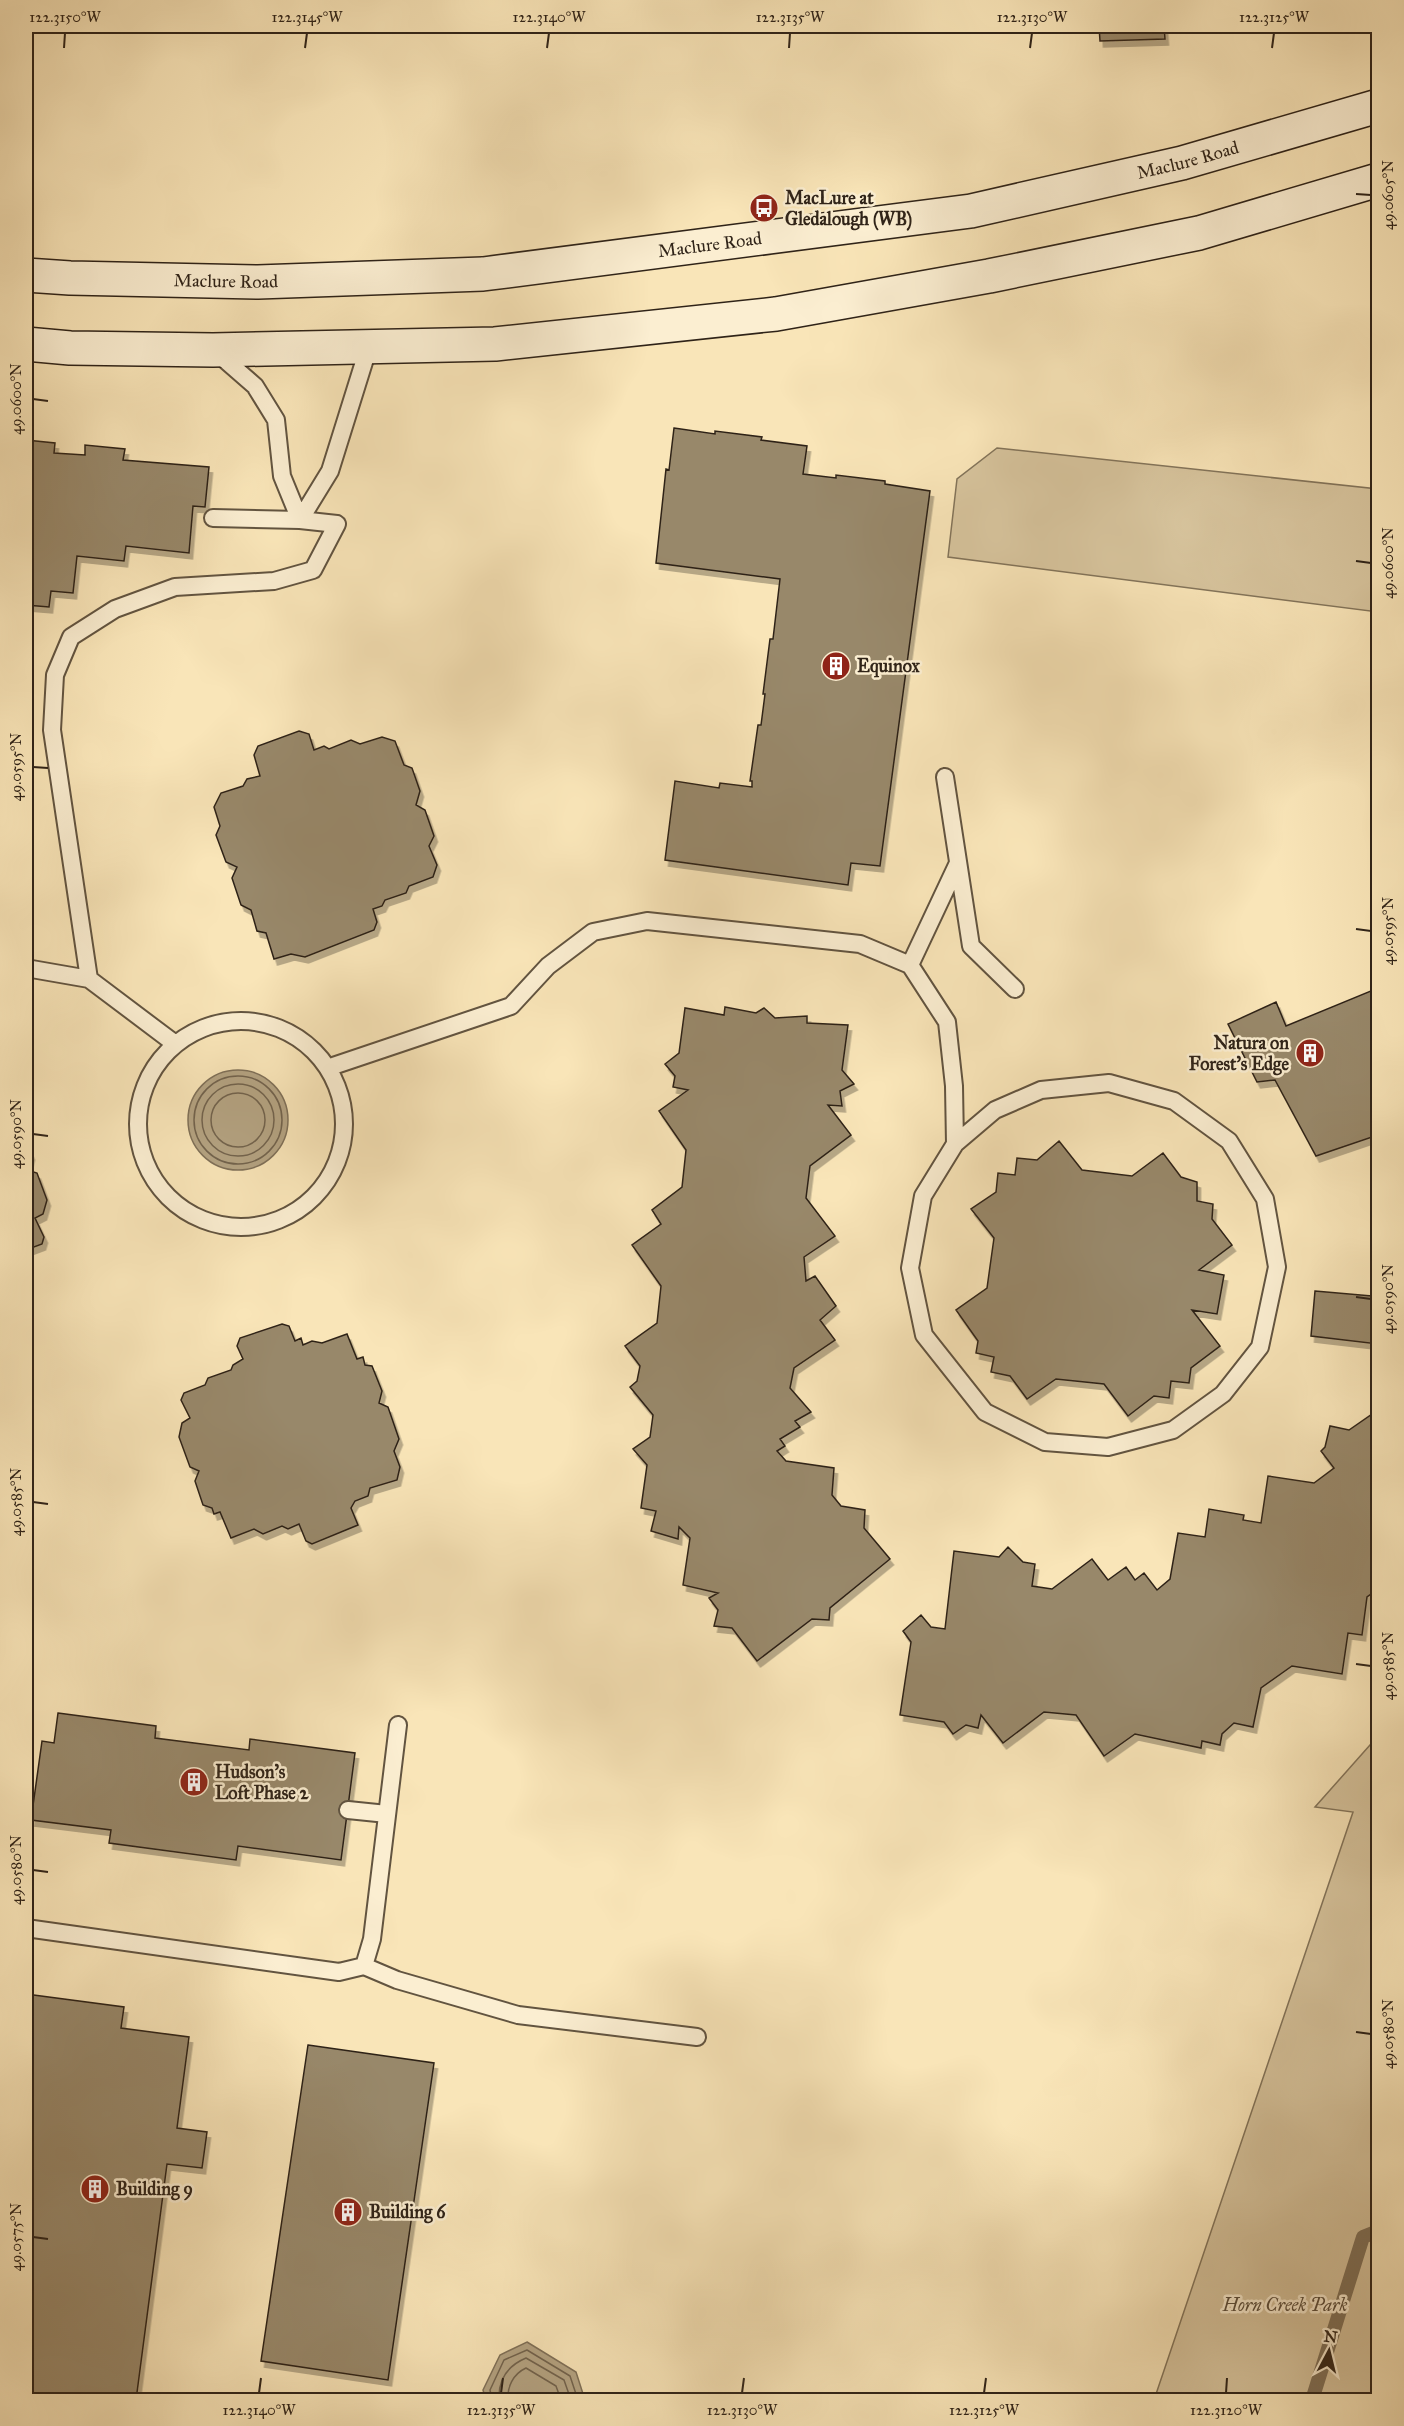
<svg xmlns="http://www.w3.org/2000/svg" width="1404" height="2426" font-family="'IM FELL Great Primer',serif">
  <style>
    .green { fill: #d7c49d; stroke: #83745a; stroke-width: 1.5 }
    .water { fill: #b4a382; stroke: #7f7058; stroke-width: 1.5 }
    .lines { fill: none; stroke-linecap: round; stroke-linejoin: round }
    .shore { stroke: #72634d; stroke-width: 1.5 }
    .stream { stroke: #7f7058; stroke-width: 14 }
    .building { fill: #98886b; stroke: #2f2318; stroke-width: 1.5; filter: url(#shadow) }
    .service-casing { stroke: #625440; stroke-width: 20 }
    .secondary-casing { stroke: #2f2318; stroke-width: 36 }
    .service { stroke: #fbeed1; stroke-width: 16 }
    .secondary { stroke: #fbeed1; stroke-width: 33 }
    .ticks { fill: none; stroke: #2f2318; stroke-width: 2 }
    .labels { text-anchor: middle; stroke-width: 5; stroke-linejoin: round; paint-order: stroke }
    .street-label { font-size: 18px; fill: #2f2318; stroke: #fbeed1 }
    .poi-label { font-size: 18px; font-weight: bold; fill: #2f2318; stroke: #fbeed1; text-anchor: start }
    .park-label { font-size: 18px; font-style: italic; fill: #594b39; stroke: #fbeed1 }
    .neatline { fill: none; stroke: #2f2318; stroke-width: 2 }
    .ticks-label { font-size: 15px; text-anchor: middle; fill: #2f2318 }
  </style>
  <defs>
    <filter id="shadow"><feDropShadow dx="3.5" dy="6" stdDeviation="0" flood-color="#0004"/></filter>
  </defs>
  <rect width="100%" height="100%" fill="#f9e5b8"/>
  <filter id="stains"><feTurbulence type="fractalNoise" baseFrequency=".00333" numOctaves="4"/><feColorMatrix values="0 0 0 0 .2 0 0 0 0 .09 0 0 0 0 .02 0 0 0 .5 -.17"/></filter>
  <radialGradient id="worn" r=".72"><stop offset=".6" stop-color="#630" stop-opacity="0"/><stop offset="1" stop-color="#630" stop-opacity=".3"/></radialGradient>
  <!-- green -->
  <path class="green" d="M997,448l381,41v123l-430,-55 9,-78z
    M1378,1736v664h-224l199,-588 -38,-5z"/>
  <!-- water -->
  <path class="water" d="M188 1120a50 50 0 1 1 100 0a50 50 0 1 1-100 0Z
    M527,2342l49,30 9,28h-99l-3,-10 17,-35z"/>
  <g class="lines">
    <!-- shore -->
    <path class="shore" d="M194 1120a44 44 0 1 1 88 0a44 44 0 1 1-88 0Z
      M202 1120a36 36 0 1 1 72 0a36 36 0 1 1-72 0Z
      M211 1120a27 27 0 1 1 54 0a27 27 0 1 1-54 0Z
      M492,2400l-2,-10 14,-30 23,-10 43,26 8,24
      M499,2400c-1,-20 8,-34 27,-42l38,22 7,20
      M508,2400c-1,-13 5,-26 18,-32l30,18 5,14"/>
    <!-- stream -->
    <path class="stream" d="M1312,2400l51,-163 15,-6"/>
  </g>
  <!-- building -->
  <path class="building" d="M1099,26h65l1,13 -65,2z
    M674,428l41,6v-3l47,6 -1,3 46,6 -4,28 33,4v-3l49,6v3l45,7 -50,375 -29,-3 -3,22 -183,-25 10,-79 44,7 1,-5 32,4v-6h-2l8,-56h3l4,-31h-2l7,-55h3l7,-60 -124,-16 10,-94 3,1z
    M26,440l29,3 -1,10 31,2v-10l40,4 -2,11 86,7 -4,40 -12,-1 -4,47 -63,-7 -2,15 -47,-5 -4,37 -22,-2 -2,16 -23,-2z
    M299,731l10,3 5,16 10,-4 5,3 22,-9 9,4 22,-7 13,4 9,24 8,3 8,23 -4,14 9,5 9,26 -5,10 8,19 -4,12 -24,9 -3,7 -21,7 -3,6 -9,3 4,13 -3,8 -69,27 -14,-3 -17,5 -8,-26 -9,-2 -6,-21 -10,-5 -9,-27 5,-11 -11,-5 -10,-27 4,-9 -6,-19 7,-14 22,-7 4,-7 13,-3 -6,-21 4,-9z
    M1378,988v147l-62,21 -41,-76 -18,2 -29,-58 48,-22 10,24z
    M725,1007l31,6 8,-5 11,10 32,-2v7l41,2 -6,45 12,14 -14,7 2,15 -14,-1 23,30 -41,31 -4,32 29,38 -31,21 2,24 9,-5 21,30 -16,14 15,20 -41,28 -4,20 21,24 -16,9 5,6 -20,12 5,7 -8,5 9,10 48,7 -2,27 9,11 24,4 -1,18 26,31 -60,49 -1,12 -17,-1 -55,42 -25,-33 -18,-2 4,-16 -9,-12 9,-5 -35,-8 7,-47 -11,-11 -1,12 -27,-8 5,-20 -15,-3 6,-43 -14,-16 17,-12 3,-22 -23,-28 7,-6 3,-15 -15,-20 32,-23 4,-37 -29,-41 29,-21 -9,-14 30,-23 4,-37 -27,-39 29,-21 -15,-3 2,-11 -10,-12 14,-11 6,-45 39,7z
    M1059,1141l23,29 50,6 31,-23 18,24 16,5v19l16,3 -1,15 20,26 -33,25 25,5 -7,39 -25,-4 28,36 -29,22 -2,15 -18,-2 -2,17 -15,-2 -26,20 -24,-32 -48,-5 -29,20 -17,-23 -19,-4 3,-15 -18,-4 2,-12 -22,-31 31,-22 7,-50 -23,-29 25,-17 2,-19 17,2 2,-17 20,2z
    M26,1143l5,11 -4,16 10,3 10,27 -4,14 -8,4 9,19 -2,7 -16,6z
    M1315,1291l57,5 6,-3v51l-67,-8z
    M282,1324l7,2 6,15 6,-3 2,7 9,-4 10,2 25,-9 10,25 6,-2 2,8 7,1 10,25 -3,12 9,4 11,32 -5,12 6,16 -3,13 -27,8 -2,8 -13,5 -4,7 7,17 -46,19 -6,-3 -7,-17 -11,5 -6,-3 -19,8 -9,-5 -23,9 -11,-26 -6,2 -2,-6 -9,-3 -8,-24 4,-10 -9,-4 -11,-30 3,-14 8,-5 -9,-18 3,-7 21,-8 3,-7 23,-8 2,-5 10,-6 -6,-13 3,-8z
    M1378,1410v179l-11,8 -5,38 -14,-2 -6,41 -50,-8 -31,22 -8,39 -19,-4 -12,11 -2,11 -18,-4 -1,7 -66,-14 -31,22 -28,-41 -32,-3 -41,31 -22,-28 -3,13 -12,-3 -13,9 -9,-12 -44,-7 11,-73 -8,-11 18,-16 10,12 14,2 9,-78 45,6 9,-10 15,15 12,2 -3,22 20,3 40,-30 16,21 18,-13 9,13 9,-7 13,17 13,-11 8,-46 27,4 4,-28 35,6 -1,5 18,3 7,-47 46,7 20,-15 -13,-17 4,-4 5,-21 19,4z
    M58,1713l98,13 -1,12 94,12 1,-11 105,14 -14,107 -103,-14 -2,14 -127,-17 2,-13 -80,-10 11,-79 12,2z
    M26,1994l98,13 -3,21 68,9 -12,91 30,4 -5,36 -35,-4 -31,236h-110z
    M308,2045l126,18 -46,317 -127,-19z"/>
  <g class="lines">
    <!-- service casing -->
    <g class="service-casing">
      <path id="service" d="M216,352l39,34 21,34 6,56 18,44
        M300,520l30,-49 39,-125
        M945,777l26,169 44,43
        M910,965l48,-102
        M26,968l63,11 85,64
        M89,979l-37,-249 3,-55 16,-38 44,-28 60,-22 99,-6 39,-11 24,-46 -37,-4 -87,-2
        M138 1124a103 103 0 1 1 206 0a103 103 0 1 1-206 0Z
        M330,1067l181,-61 37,-40 45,-34 54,-11 213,23 50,21 37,57 7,64 1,58 -32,52 -13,72 14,67 61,77 60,30 63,5 65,-17 50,-36 37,-47 17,-80 -12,-68 -36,-58 -55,-40 -65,-18 -68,7 -46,20 -40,34
        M348,1810l39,4
        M26,1928l313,44 25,-6 8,-27 26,-214
        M364,1966l33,14 121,35 179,22"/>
    </g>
    <!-- secondary casing -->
    <g class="secondary-casing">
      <g id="secondary">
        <path id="s1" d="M26,275l44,3 188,4 225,-8 488,-63 211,-48 196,-57"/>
        <path d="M26,344l44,4 143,2 282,-6 281,-30 213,-38 210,-43 179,-53"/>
      </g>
    </g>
    <!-- service -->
    <use href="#service" class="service"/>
    <!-- secondary -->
    <use href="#secondary" class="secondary"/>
  </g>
  <!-- ticks -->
  <path class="ticks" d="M64,48l1,-15M305,48l2,-15M547,48l2,-15M789,48l1,-15M1030,48l2,-15M1272,48l2,-15M1356,194l15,1M33,399l15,2M1356,561l15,2M33,767l15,1M1356,929l15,2M33,1134l15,2M1356,1297l15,2M33,1502l15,2M1356,1664l15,2M33,1870l15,2M1356,2032l15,2M33,2237l15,2M259,2393l2,-15M501,2393l2,-15M742,2393l2,-15M984,2393l2,-15M1226,2393l1,-15"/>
  <!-- icons -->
  <defs>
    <g id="bus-disc" transform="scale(1.5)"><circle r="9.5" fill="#8f2418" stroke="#fbeed1"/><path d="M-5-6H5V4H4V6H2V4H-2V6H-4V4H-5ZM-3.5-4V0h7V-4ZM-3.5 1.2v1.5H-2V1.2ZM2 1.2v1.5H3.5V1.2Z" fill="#fff"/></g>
    <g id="building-disc" transform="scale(1.5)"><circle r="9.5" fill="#8f2418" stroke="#fbeed1"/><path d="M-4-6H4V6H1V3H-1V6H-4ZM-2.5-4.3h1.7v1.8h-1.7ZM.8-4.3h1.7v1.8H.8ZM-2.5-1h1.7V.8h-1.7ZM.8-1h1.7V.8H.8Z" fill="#fff"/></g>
  </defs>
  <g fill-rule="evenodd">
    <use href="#bus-disc" x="764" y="208"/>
    <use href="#building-disc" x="836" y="666"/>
    <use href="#building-disc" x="1310" y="1053"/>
    <use href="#building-disc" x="194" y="1782"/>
    <use href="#building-disc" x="95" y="2189"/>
    <use href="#building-disc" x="348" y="2212"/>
  </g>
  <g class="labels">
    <!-- street labels -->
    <g class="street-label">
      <text dy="6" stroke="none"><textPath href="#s1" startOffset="1172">Maclure Road</textPath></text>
      <text dy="6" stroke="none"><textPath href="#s1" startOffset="686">Maclure Road</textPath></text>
      <text dy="6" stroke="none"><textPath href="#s1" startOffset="200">Maclure Road</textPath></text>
    </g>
    <!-- poi labels -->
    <g class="poi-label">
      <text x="785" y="204">MacLure at<tspan x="785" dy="21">Gledalough (WB)</tspan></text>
      <text x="857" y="672">Equinox</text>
      <text x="1289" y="1049" text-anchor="end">Natura on<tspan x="1289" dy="21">Forest's Edge</tspan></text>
      <text x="215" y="1778">Hudson's<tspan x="215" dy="21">Loft Phase 2</tspan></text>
      <text x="116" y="2195">Building 9</text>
      <text x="369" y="2218">Building 6</text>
    </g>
    <!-- park labels -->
    <g class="park-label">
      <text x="1285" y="2311">Horn Creek Park</text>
    </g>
  </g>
  <!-- margin -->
  <rect width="1404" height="2426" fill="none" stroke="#f9e5b8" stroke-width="66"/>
  <!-- north arrow -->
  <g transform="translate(1329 2351) rotate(7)" stroke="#fbeed1" stroke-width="4.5" paint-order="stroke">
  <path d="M0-4.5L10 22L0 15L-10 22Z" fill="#2f2318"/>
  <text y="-9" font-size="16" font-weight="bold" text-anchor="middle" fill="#2f2318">N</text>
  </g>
  <rect x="33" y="33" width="1338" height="2360" class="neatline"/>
  <g class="ticks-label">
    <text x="65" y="22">122.3150°W</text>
    <text x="307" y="22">122.3145°W</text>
    <text x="549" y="22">122.3140°W</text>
    <text x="790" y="22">122.3135°W</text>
    <text x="1032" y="22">122.3130°W</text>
    <text x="1274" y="22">122.3125°W</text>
    <text transform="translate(1388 195) rotate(-90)" y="5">49.0605°N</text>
    <text transform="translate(16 399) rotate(-90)" y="5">49.0600°N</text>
    <text transform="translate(1388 563) rotate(-90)" y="5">49.0600°N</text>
    <text transform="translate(16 767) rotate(-90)" y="5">49.0595°N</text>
    <text transform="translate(1388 931) rotate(-90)" y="5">49.0595°N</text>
    <text transform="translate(16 1134) rotate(-90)" y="5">49.0590°N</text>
    <text transform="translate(1388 1299) rotate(-90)" y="5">49.0590°N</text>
    <text transform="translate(16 1502) rotate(-90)" y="5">49.0585°N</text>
    <text transform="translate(1388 1666) rotate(-90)" y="5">49.0585°N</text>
    <text transform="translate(16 1870) rotate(-90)" y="5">49.0580°N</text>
    <text transform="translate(1388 2034) rotate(-90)" y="5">49.0580°N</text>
    <text transform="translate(16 2237) rotate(-90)" y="5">49.0575°N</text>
    <text x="259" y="2415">122.3140°W</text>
    <text x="501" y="2415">122.3135°W</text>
    <text x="742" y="2415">122.3130°W</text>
    <text x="984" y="2415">122.3125°W</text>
    <text x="1226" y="2415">122.3120°W</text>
  </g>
  <rect width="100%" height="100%" filter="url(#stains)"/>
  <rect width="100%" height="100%" fill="url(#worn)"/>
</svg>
